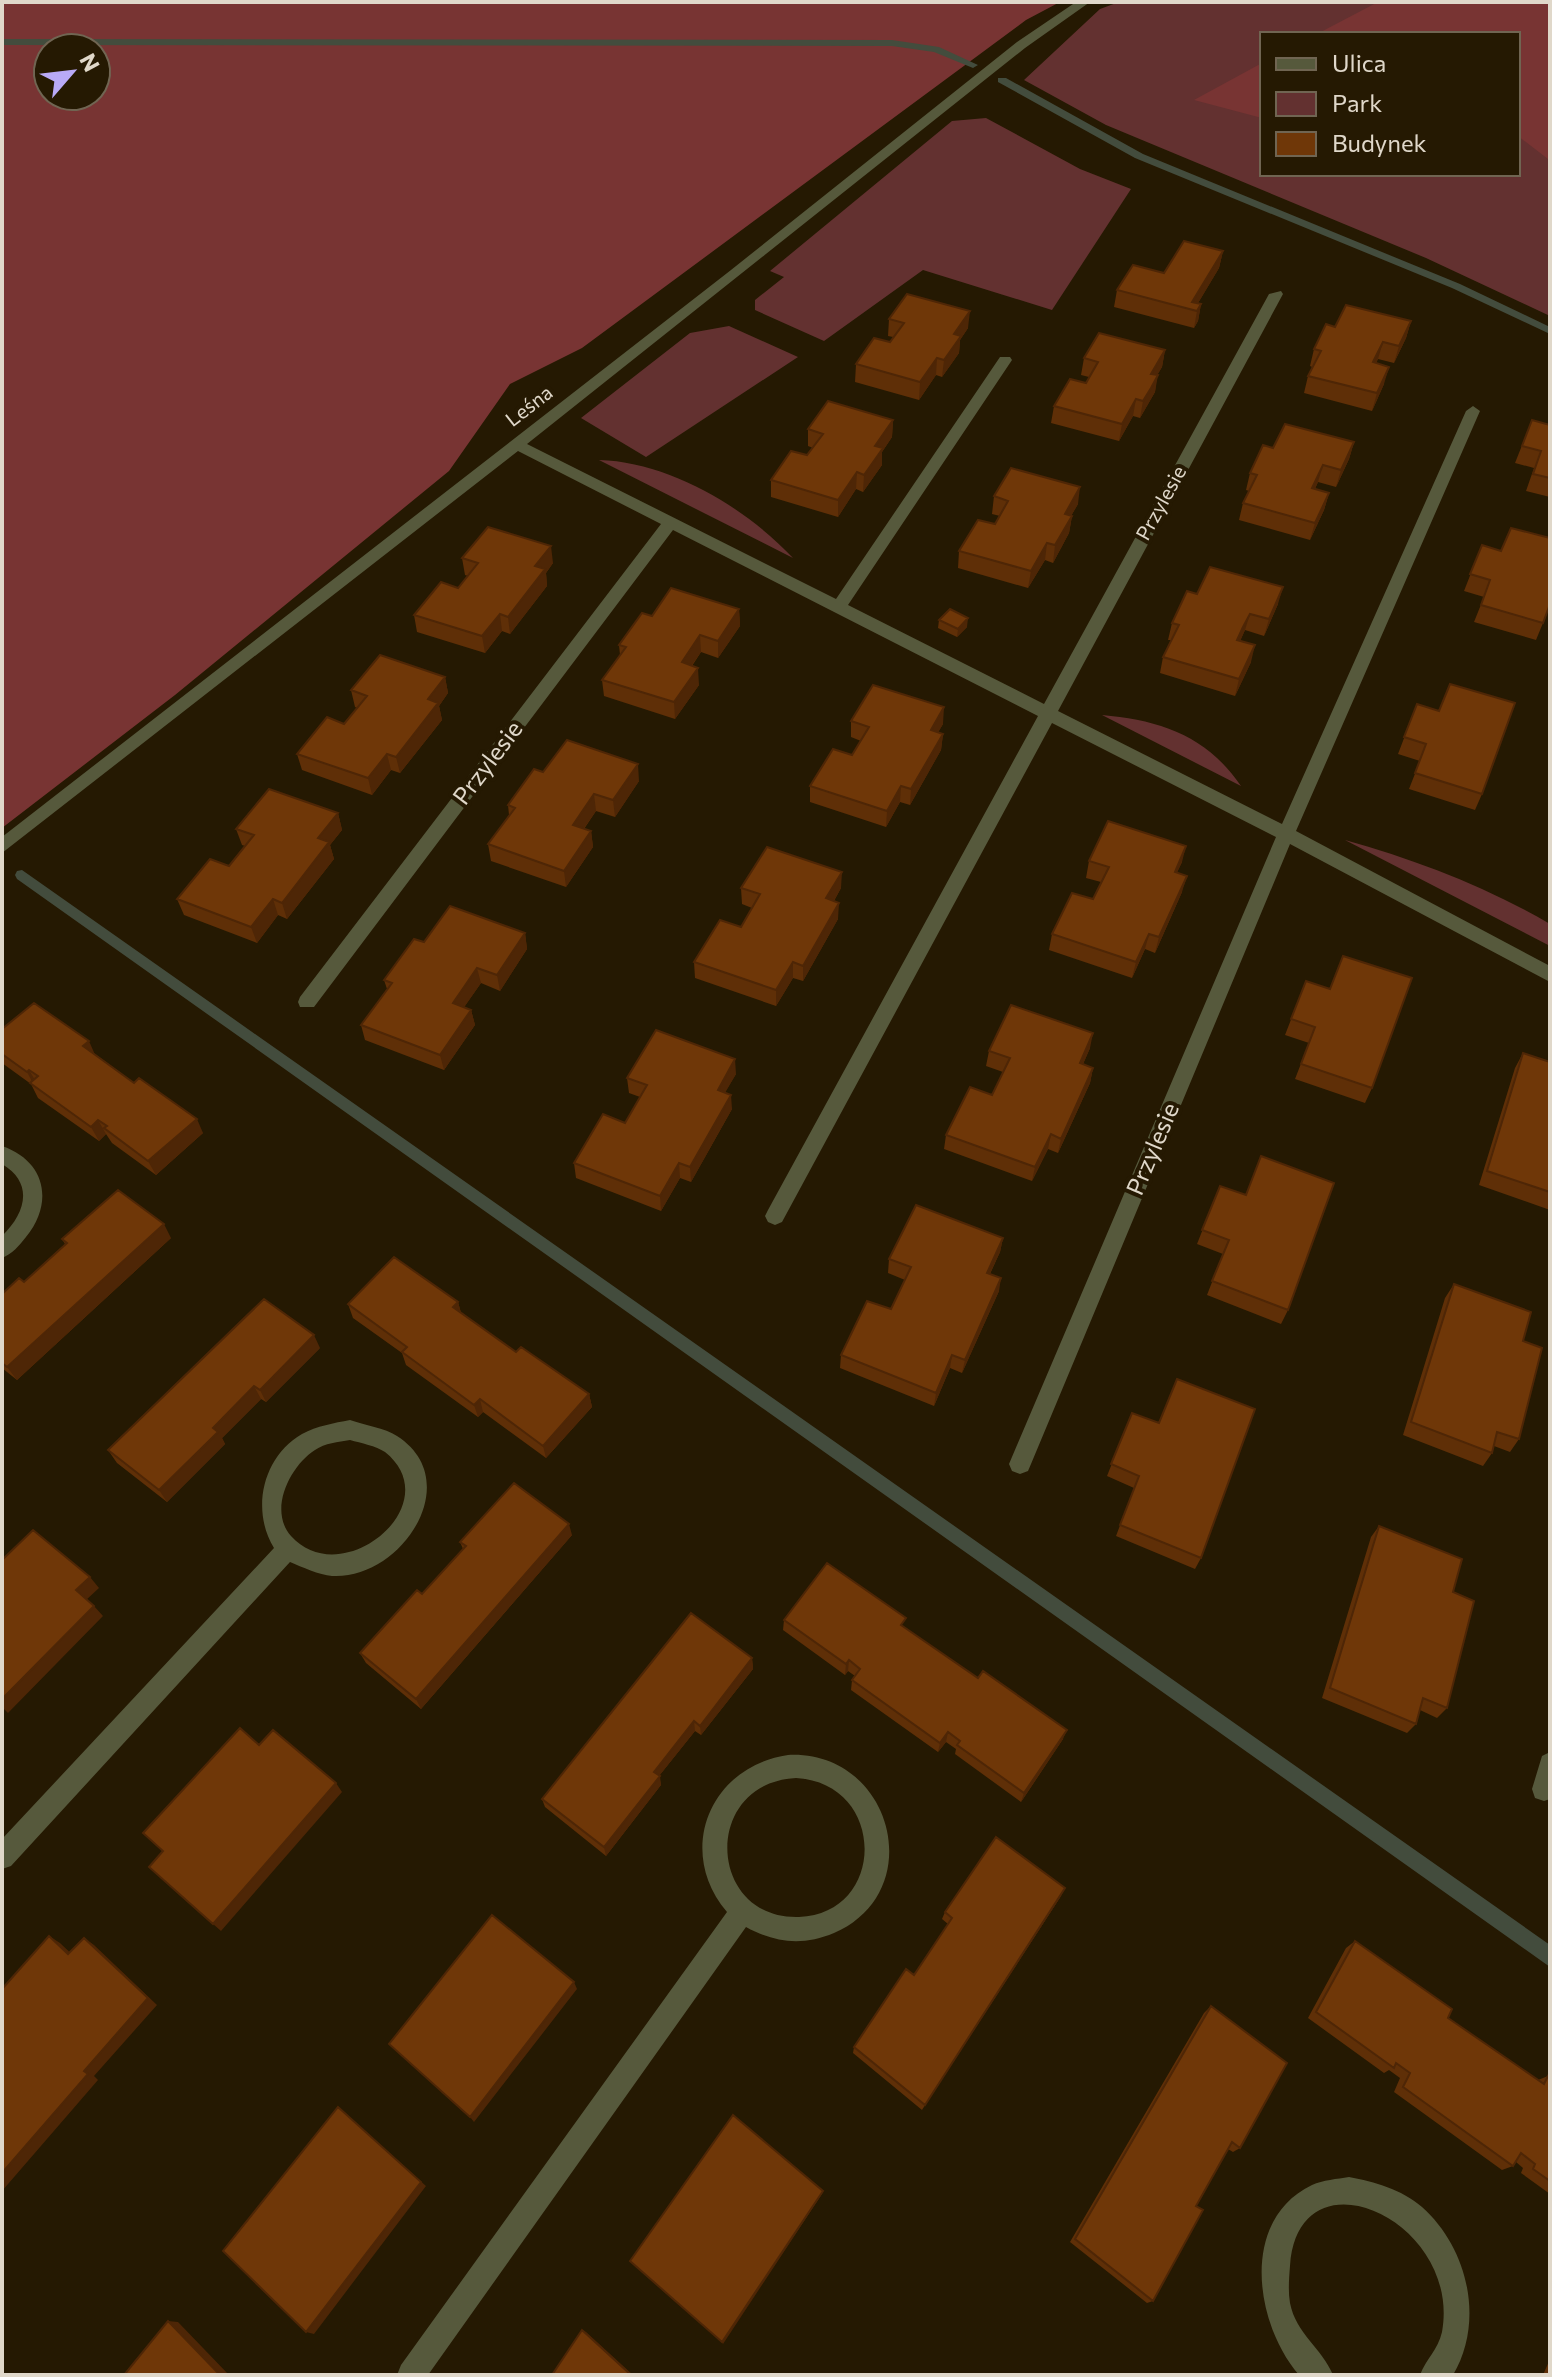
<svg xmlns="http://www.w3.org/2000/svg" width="1552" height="2377" font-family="Commissioner,sans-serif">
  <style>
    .green { fill: #633130; fill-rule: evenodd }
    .forest { fill: #783433; fill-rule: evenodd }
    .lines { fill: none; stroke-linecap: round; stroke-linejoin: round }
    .stream { fill: #434c3d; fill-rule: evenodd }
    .lane { fill: #56593c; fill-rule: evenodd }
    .street { fill: #56593c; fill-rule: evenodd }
    .wall { fill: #5f2f07 }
    .shaded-wall { fill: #4e2606 }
    .building { fill: #6f3708; stroke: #4e2606; stroke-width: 2 }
    .labels { text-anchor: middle; stroke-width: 8; stroke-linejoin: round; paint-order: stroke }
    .far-street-label { font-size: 20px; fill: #e0d8ca; stroke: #251902 }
    .street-label { font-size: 24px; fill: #e0d8ca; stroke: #251902 }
  </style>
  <rect width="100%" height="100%" fill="#251902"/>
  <!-- green -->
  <path class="green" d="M1119,2h431v314l-124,-58 -320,-133 -82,-45 76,-71zM1262,34h256v140h-256z
    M986,118l94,51 51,20 -79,121 -129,-40 -99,71 -69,-31v-10l29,-23 -14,-6 182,-150z
    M729,326l69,31 -152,100 -65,-39 109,-85z
    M599,460c71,2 147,48 194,98z
    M1102,715c58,5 105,21 139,71z
    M1345,840c71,20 140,46 205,84v22z"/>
  <!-- forest -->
  <path class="forest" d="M2,2h1058l-34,18 -444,328 -72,36 -61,87 -274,224 -173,133zM48,48h48v48h-48z
    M1378,2h172l-2,157 -30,-23v-102h-201z
    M1262,63v55l-68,-18z"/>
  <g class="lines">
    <!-- stream -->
    <path class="stream" d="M2,39l890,1 47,7 39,18 -5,3 -39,-16 -42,-6 -890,-1z
      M998,78h8l137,76 317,130 90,43v7l-98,-46 -317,-130 -137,-76z
      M22,870l1528,1075v22l-1533,-1088 -2,-4 2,-4z"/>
    <!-- lane -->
    <path class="lane" d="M788,1755c104,-5 142,136 46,178 -31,13 -59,10 -88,-6l-318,448h-31l4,-10 326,-453c-52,-61 -17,-146 61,-157zM796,1778c91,5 91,136 3,139 -92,3 -98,-134 -3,-139z
      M1349,2177c26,5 52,12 73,30 46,41 63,114 31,168h-33c6,-16 18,-25 22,-43 20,-112 -144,-186 -152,-66 -1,13 -2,25 0,37 6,31 32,45 43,72h-34c-44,-51 -60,-155 13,-190 11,-5 25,-6 37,-8z"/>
    <!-- street -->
    <path class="street" d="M1076,2h14l-65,46 -498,396 309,155 164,-242h10l2,3 -164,245 196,99 225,-410 12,-3 2,3 -225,417 224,113 184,-413 7,-5 7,5 -184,420 254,135v16l-260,-138 -259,620 -3,7 -8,3 -8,-3 -3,-7 267,-627 -224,-114 -270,499 -7,3 -7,-3 -3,-6 3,-6 270,-494 -365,-186 -359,477h-14l-2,-5 2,-5 361,-473 -143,-73 -516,402v-16l729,-567 286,-228z
      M2,1146c44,15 52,57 24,91 -7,9 -14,17 -24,21v-22c24,-23 32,-53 0,-72z
      M350,1420c14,5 35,8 47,16 70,45 4,144 -65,140 -13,-1 -30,-9 -42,-14l-279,304 -9,3v-30l272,-291c-23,-37 -12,-91 28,-114 15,-8 32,-11 48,-14zM350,1440c11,3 26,6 35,12 65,52 -43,141 -94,84 -23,-26 -1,-70 24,-86 10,-7 23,-8 35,-10z
      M1550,1752v47l-6,2 -9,-3 -3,-9 10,-33z"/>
  </g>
  <!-- wall -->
  <path class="wall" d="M1223,251l-4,17 -21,35 3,1 -3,17 -4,7 -80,-21 3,-17z
    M889,319l79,9 -8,12 -1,13 -17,24 -6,-2 -17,25 -64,-18 1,-18 34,-22 3,-5 -5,-1z
    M1411,321l-5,17 -12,25 -16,-4 -2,4 8,21 -12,27 -68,-18 4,-17 4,-9 -2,-1 4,-17 21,-22z
    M1165,350l-3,17 -5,8 -2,17 -15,26 -7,-2 -14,25 -68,-18 3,-17 32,-23 3,-6 -8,-2 3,-17z
    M893,420l-1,17 -10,15v13l-19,27 -7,-3 -18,28 -67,-20v-17l36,-25 6,-7 -5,-2v-17z
    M1532,420l18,5v72l-24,-6 8,-23 -19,-5z
    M1354,442l-5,17 -13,28 -18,-5 -3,7 14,4 -5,17 -14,30 -71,-20 4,-17 6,-12 -3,-1 4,-17 23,-25z
    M994,496l84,8 -7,12h1l-3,17 -16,30 -8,-3 -17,28 -70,-20 1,-17 36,-27 5,-8 -8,-2z
    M1482,545l61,78 -7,17 -62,-18 10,-25 -20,-6z
    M462,558l91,5 -7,10 1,13 -37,48 -8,-3 -17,22 -68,-21 -3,-17 44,-27 10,-12 -3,-1z
    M1197,594l81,10 -14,32 -19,-6 -5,11 11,21 -16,34 -75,-23 3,-16 8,-17h-3l4,-17z
    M739,609l1,17 -22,32 -17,-6 -9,14 7,19 -24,34 -71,-23 -2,-16 18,-25 -1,-10 33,-29z
    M939,620l28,7 -10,10 -19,-9z
    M445,677l3,16 -9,13 3,14 -42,53 -9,-3 -19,25 -70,-25 -5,-16 47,-30 13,-16 -2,-1 -4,-17z
    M1417,704l65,90 -7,16 -66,-21 11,-28 -22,-7z
    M851,721l92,3 -5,8 5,2 -2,16 -31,55 -10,-3 -14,25 -76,-25v-16l42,-31 9,-14 -10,-4z
    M543,772l96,9 -24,36 -19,-6 -12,18 7,2 2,16 -27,40 -75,-26 -3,-17 21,-29 -1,-10z
    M338,813l4,17 -12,15 4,14 -47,60 -9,-4 -21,28 -73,-28 -7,-16 52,-33 16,-20 -3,-1 -6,-16z
    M1089,861l93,1 -5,10 5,20 -27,61 -10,-4 -13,29 -83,-28 3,-16 41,-35 8,-17 -15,-4z
    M741,888h100l-7,13 4,18 -35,62 -10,-3 -17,28 -81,-28 -1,-16 47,-35 11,-19 -10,-4z
    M525,933l2,16 -27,42 -19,-8 -17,24 7,3 4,15 -31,45 -79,-30 -4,-15 26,-36 -3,-9 40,-38z
    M1306,981l24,8 42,99 -7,15 -70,-24 14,-36 -24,-8z
    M2,1029l93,25 108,79 -47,42 -44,-32 -6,-9 -7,7 -61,-43 -7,-14 -29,-21z
    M1090,1048l-7,16 10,4 -3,15 -32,70 -10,-4 -16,32 -88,-32 2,-14 46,-40 11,-23 -17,-6 3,-15z
    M1523,1053l27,9v148l-71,-25 36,-117z
    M736,1074l-11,18 7,17 -41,73 -11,-4 -19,33 -85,-33 -2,-15 51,-40 15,-26 -11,-4 -2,-15z
    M1220,1186l68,124 -7,14 -74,-29 16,-41 -26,-10z
    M171,1238l-154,142 -15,-12v-74l22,-12 41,-38 -3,-5z
    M1003,1238l-3,14 -10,22 9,17 -37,82 -12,-5 -16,38 -94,-38 1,-13 50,-46 14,-29 -17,-7 1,-14z
    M1454,1284l69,57 -4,98 -9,13 -16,-6 -2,7 -9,13 -80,-31 42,-137z
    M458,1302l3,11 55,39 73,42 3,13 -46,51 -63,-46 -5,5 -72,-52 -4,-12 -49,-35 -5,-14z
    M320,1348l-54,54 -5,-3 -39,39 3,6 -58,58 -50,-39 -9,-13z
    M1132,1413l69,145 -6,11 -79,-33 18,-48 -27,-12z
    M1379,1526l74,66 -6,116 -10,10 -17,-8 -4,14 -9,9 -85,-35 49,-161z
    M572,1535l-151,174 -55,-46 -6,-10 62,-59 41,-45 -3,-7z
    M784,1620l120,7 159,112 -42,63 -66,-48 1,-5 -10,-7 -8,10 -87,-62 1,-10 3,-4 -7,-5 -3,4 -62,-45z
    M752,1658l1,11 -52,66 -6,-4 -36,45 2,9 -55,71 -61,-49 -3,-8z
    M1061,1896l-139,214 -69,-57 1,-6 60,-72 34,-51 -6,-5 3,-7z
    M1355,1941l93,77 90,62 10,-4 2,2v116l-29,-21 2,-5 -7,-6 -3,4 -11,4 -108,-78 6,-14 -11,-8 -5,3 -76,-55 38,-70z
    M1211,2006l29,142 -7,4 -5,-3 -32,57 -43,95 -6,2 -77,-61 134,-229z
    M1550,2359v16h-7z"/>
  <!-- shaded-wall -->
  <path class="shaded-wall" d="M1223,251l-4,17 -25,42 -2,-8z
    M1201,304l-3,17 -4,7 3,-17z
    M970,311l-2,17 -8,12 -1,13 -17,24 2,-17 10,-26z
    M1411,321l-5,17 -12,25 5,-17z
    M1383,342l-5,17 -10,21 5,-18z
    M1165,350l-3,17 -14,24 3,-17z
    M937,358l-1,17 -17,25 1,-18z
    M1389,367l-5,17 -12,27 5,-18z
    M1158,375l-3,17 -15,26 3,-17z
    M1136,399l-3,17 -14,25 3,-17z
    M893,420l-1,17 -10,15v13l-19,27 1,-17 11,-29z
    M1354,442l-5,17 -13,28 5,-17z
    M1323,465l-5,17 -11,23 5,-17z
    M857,472l-1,17 -18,28v-17z
    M1080,487l-2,17 -16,27 3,-17z
    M1329,493l-5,17 -14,30 5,-17z
    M1072,516l-3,17 -16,30 2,-18z
    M1047,543l-2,17 -17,28 3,-17z
    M551,546l2,17 -7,10 1,13 -37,48 -2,-17 27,-51z
    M1283,587l-5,17 -14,32 5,-17z
    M739,609l1,17 -22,32v-17z
    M500,614l2,17 -17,22 -3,-17z
    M1250,614l-5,16 -12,27 4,-17z
    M968,618l-1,9 -10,10 1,-8z
    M700,635l1,17 -19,27v-17z
    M1255,645l-4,17 -16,34 4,-17z
    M698,668l1,17 -24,34 -1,-17z
    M445,677l3,16 -9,13 3,14 -42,53 -4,-16 32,-58z
    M944,707l-1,17 -13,23 1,-17z
    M943,734l-2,16 -31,55 1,-16z
    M387,754l4,16 -19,25 -4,-17z
    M638,764l1,17 -24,36 -2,-17z
    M901,786l-1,16 -14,25 1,-16z
    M594,794l2,17 -21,30 -2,-16z
    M338,813l4,17 -12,15 4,14 -47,60 -5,-16 36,-65z
    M591,831l2,16 -27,40 -2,-16z
    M1186,846l-4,16 -12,26 5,-16z
    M842,872l-1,16 -15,26v-16z
    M1187,876l-5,16 -27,61 4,-16z
    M273,899l5,16 -21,28 -6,-16z
    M839,903l-1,16 -35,62v-15z
    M525,933l2,16 -27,42 -3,-16z
    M1149,934l-4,15 -13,29 4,-16z
    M793,962v16l-17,28v-16z
    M477,968l4,15 -25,36 -3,-16z
    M471,1010l4,15 -31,45 -4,-15z
    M1093,1033l-3,15 -13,30 3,-15z
    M89,1041l7,16 -13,-11z
    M735,1059l1,15 -18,31v-15z
    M1093,1068l-3,15 -32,70 3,-14z
    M29,1070l9,15 -3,2 -8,-15z
    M731,1095l1,14 -41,73 -1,-15z
    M197,1119l6,14 -47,42 -8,-14z
    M98,1120l8,14 -7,7 -8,-14z
    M1051,1134l-3,15 -16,32 3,-14z
    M679,1163l1,15 -19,33 -1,-15z
    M164,1224l7,14 -154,142 -10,-13z
    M1003,1238l-3,14 -16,34 3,-13z
    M1001,1278l-2,13 -37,82 3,-13z
    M458,1302l4,14 -9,-9z
    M314,1335l6,13 -54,54 -6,-12z
    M952,1355l-2,13 -16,38 2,-13z
    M254,1386l7,13 -39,39 3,6 -58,58 -8,-12 54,-62z
    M589,1394l3,13 -46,51 -3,-12z
    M480,1399l3,13 -5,5 -4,-12z
    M569,1524l3,11 -151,174 -5,-10z
    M90,1577l9,11 -14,13 -9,-11z
    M94,1606l9,10 -95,97 -6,-6v-8z
    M752,1658l1,11 -52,66 -1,-9z
    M849,1660l-1,11 -3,4 1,-11z
    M694,1721l1,10 -40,50 -1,-9z
    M1067,1730l-4,9 -42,63 3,-9z
    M948,1732l-2,10 -8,10 2,-9z
    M660,1776l1,9 -55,71 -2,-9z
    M336,1783l6,9 -121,139 -8,-7z
    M1065,1888l-4,8 -139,214 3,-5z
    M49,1936l11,7 19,18 -11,-7z
    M84,1938l10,7 63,60 -63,71 4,4 -96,111v-18l82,-102z
    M574,1982l3,7 -103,133 -4,-5z
    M338,2107l88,79 -112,148 -8,-2z
    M823,2191l-1,3 -99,150 -1,-2z
    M168,2321l10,1 51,53h-9z
    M582,2330l4,2 47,43h-2z"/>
  <!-- building -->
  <path class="building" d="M1184,241l39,10 -31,51 9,2 -4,7 -80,-21 16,-25 31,8z
    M907,294l63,17 -16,23 7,2 -17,24 -7,-2 -17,24 -64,-18 18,-26 16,4 14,-19 -15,-4z
    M1346,305l65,16 -12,25 -16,-4 -10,20 16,5 -12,26 -69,-17 13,-25 -7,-2 12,-25 9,3z
    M1099,333l66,17 -14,24 7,1 -7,13 -8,13 -7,-2 -14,25 -68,-18 16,-27 16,4 12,-21 -14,-4z
    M828,401l65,19 -18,26 8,2 -19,27 -7,-3 -19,28 -67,-20 20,-29 16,4 16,-21 -15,-5z
    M1532,420l18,5v53l-17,-4 8,-23 -19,-5z
    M1285,424l69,18 -13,28 -18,-5 -11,23 17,5 -14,30 -72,-20 14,-28 -7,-2 13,-28 10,3z
    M1011,468l69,19 -15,27 7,2 -17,29 -8,-2 -16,28 -72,-20 19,-31 17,4 13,-23 -14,-5z
    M488,527l63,19 -16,20 10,3 -37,48 -8,-3 -18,22 -68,-21 27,-33 17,6 20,-25 -16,-5z
    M1511,528l39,10v66l-7,19 -62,-18 9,-25 -20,-6 12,-29 19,6z
    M1210,567l73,20 -14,32 -19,-5 -7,13 -6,13 18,5 -16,34 -76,-22 16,-32 -7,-2 15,-32 10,3z
    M671,588l68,21 -21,32 -18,-6 -18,27 16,6 -24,34 -72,-22 24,-33 -7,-2 23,-32 10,3z
    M950,609l18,9 -10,11 -19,-9z
    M380,655l65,22 -17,22 10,4 -42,54 -9,-3 -19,24 -71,-24 30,-37 17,7 23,-28 -16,-6z
    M1450,684l65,19 -33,91 -67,-21 11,-29 -22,-7 13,-33 22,7z
    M873,685l71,22 -13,23 12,4 -32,55 -10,-3 -14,25 -77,-25 23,-37 19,6 17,-28 -18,-6z
    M567,740l71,24 -25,36 -19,-6 -21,31 18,6 -27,40 -76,-27 27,-36 -7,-3 26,-36 9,3z
    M269,789l69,24 -20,25 11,4 -47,61 -9,-4 -22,28 -74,-28 33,-40 19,7 25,-31 -18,-6z
    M1108,821l78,25 -11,26 12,4 -28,61 -10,-3 -13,28 -84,-28 20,-41 21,6 16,-32 -20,-6z
    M767,847l75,25 -16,26 13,5 -36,63 -10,-4 -17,28 -82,-28 26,-42 21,7 19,-33 -19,-6z
    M450,906l75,27 -28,42 -20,-7 -13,19 -11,16 18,7 -31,45 -79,-30 31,-42 -8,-3 30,-41 10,3z
    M1343,956l69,22 -40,110 -71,-24 14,-37 -24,-8 15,-38 24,8z
    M34,1003l55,38 -6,5 51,37 5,-5 58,41 -49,42 -44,-33 3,-2 -9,-6 -7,7 -61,-44 8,-7 -9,-6 -2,2 -25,-18v-25z
    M1011,1005l82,28 -13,30 13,5 -32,71 -10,-5 -16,33 -89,-32 24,-48 22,8 18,-37 -21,-7z
    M656,1030l79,29 -17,31 13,5 -41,72 -11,-4 -19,33 -86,-33 29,-49 22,9 22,-38 -20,-7z
    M1523,1053l27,9v130l-63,-21z
    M1261,1156l73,27 -46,127 -76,-29 17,-41 -27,-10 18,-44 26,9z
    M118,1190l46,34 -157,143 -5,-4v-69l17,-16 5,4 43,-39 -5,-4z
    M916,1205l87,33 -16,35 14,5 -36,82 -13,-5 -16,38 -95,-38 26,-54 24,8 20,-42 -22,-8z
    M394,1257l64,45 -5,5 63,45 5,-5 68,47 -46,52 -63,-47 -6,6 -72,-53 5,-5 -59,-43z
    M1454,1284l77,28 -8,29 19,7 -23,91 -22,-7 -5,21 -81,-31z
    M264,1299l50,36 -54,55 -6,-4 -41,42 5,4 -59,58 -51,-40z
    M1177,1379l78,30 -54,149 -81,-33 19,-49 -28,-12 21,-51 27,10z
    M514,1483l55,41 -153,175 -56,-46 57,-63 5,4 44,-48 -6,-4z
    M1379,1526l83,33 -9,33 21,9 -27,107 -24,-10 -7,26 -86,-36z
    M33,1530l57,47 -14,13 18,16 -92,93v-139z
    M827,1563l79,55 -5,7 77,53 5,-7 84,59 -43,63 -67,-48 3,-4 -12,-9 -8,11 -88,-63 8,-11 -11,-9 -3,4 -62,-44z
    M691,1613l61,45 -52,68 -6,-5 -40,51 6,4 -56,71 -62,-48z
    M240,1728l19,17 14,-15 63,53 -123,141 -64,-57 14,-16 -20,-18z
    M996,1837l69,51 -140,217 -71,-58 52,-78 8,6 38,-57 -7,-6z
    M492,1915l82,67 -104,135 -81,-73z
    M49,1936l19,18 16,-16 64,60 -64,73 4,3 -86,99v-184z
    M1355,1941l97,68 -4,9 96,66 4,-8 2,2v103l-17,-12 2,-5 -14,-11 -8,13 -110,-79 7,-14 -14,-10 -2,5 -78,-56z
    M1211,2006l76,57 -47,85 -8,-6 -36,64 7,4 -50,91 -78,-62z
    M338,2107l83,75 -115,150 -83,-81z
    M733,2115l90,76 -101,151 -92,-81z
    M168,2321l52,54h-96z
    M582,2330l49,45h-79z"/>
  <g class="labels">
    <!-- far-street labels -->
    <g class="far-street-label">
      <text transform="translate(529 406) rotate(-38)" y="7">Leśna</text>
      <text transform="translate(1161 503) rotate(-61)" y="7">Przylesie</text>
    </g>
    <!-- street labels -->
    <g class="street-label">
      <text transform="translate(488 763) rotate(-53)" y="8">Przylesie</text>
      <text transform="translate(1153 1149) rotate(-67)" y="8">Przylesie</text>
    </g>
  </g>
  <!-- border -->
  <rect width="1552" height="2377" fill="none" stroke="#e0d8ca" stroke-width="8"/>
  <!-- legend -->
  <rect x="1260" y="32" width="260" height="144" fill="#251902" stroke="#706552" stroke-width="2"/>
  <rect x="1276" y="58" width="40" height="12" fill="#56593c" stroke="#706552" stroke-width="2"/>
  <text x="1332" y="72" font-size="24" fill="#e0d8ca">Ulica</text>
  <rect x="1276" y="92" width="40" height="24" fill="#633130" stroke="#706552" stroke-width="2"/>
  <text x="1332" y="112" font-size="24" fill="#e0d8ca">Park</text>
  <rect x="1276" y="132" width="40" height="24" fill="#6f3708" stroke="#706552" stroke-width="2"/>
  <text x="1332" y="152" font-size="24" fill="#e0d8ca">Budynek</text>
  <!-- north arrow -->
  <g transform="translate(72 72) rotate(62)"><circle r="38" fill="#251902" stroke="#706552" stroke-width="2"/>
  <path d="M0-6L14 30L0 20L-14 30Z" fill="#b9aaf7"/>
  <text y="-12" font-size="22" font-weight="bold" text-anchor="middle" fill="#e0d8ca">N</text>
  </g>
</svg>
